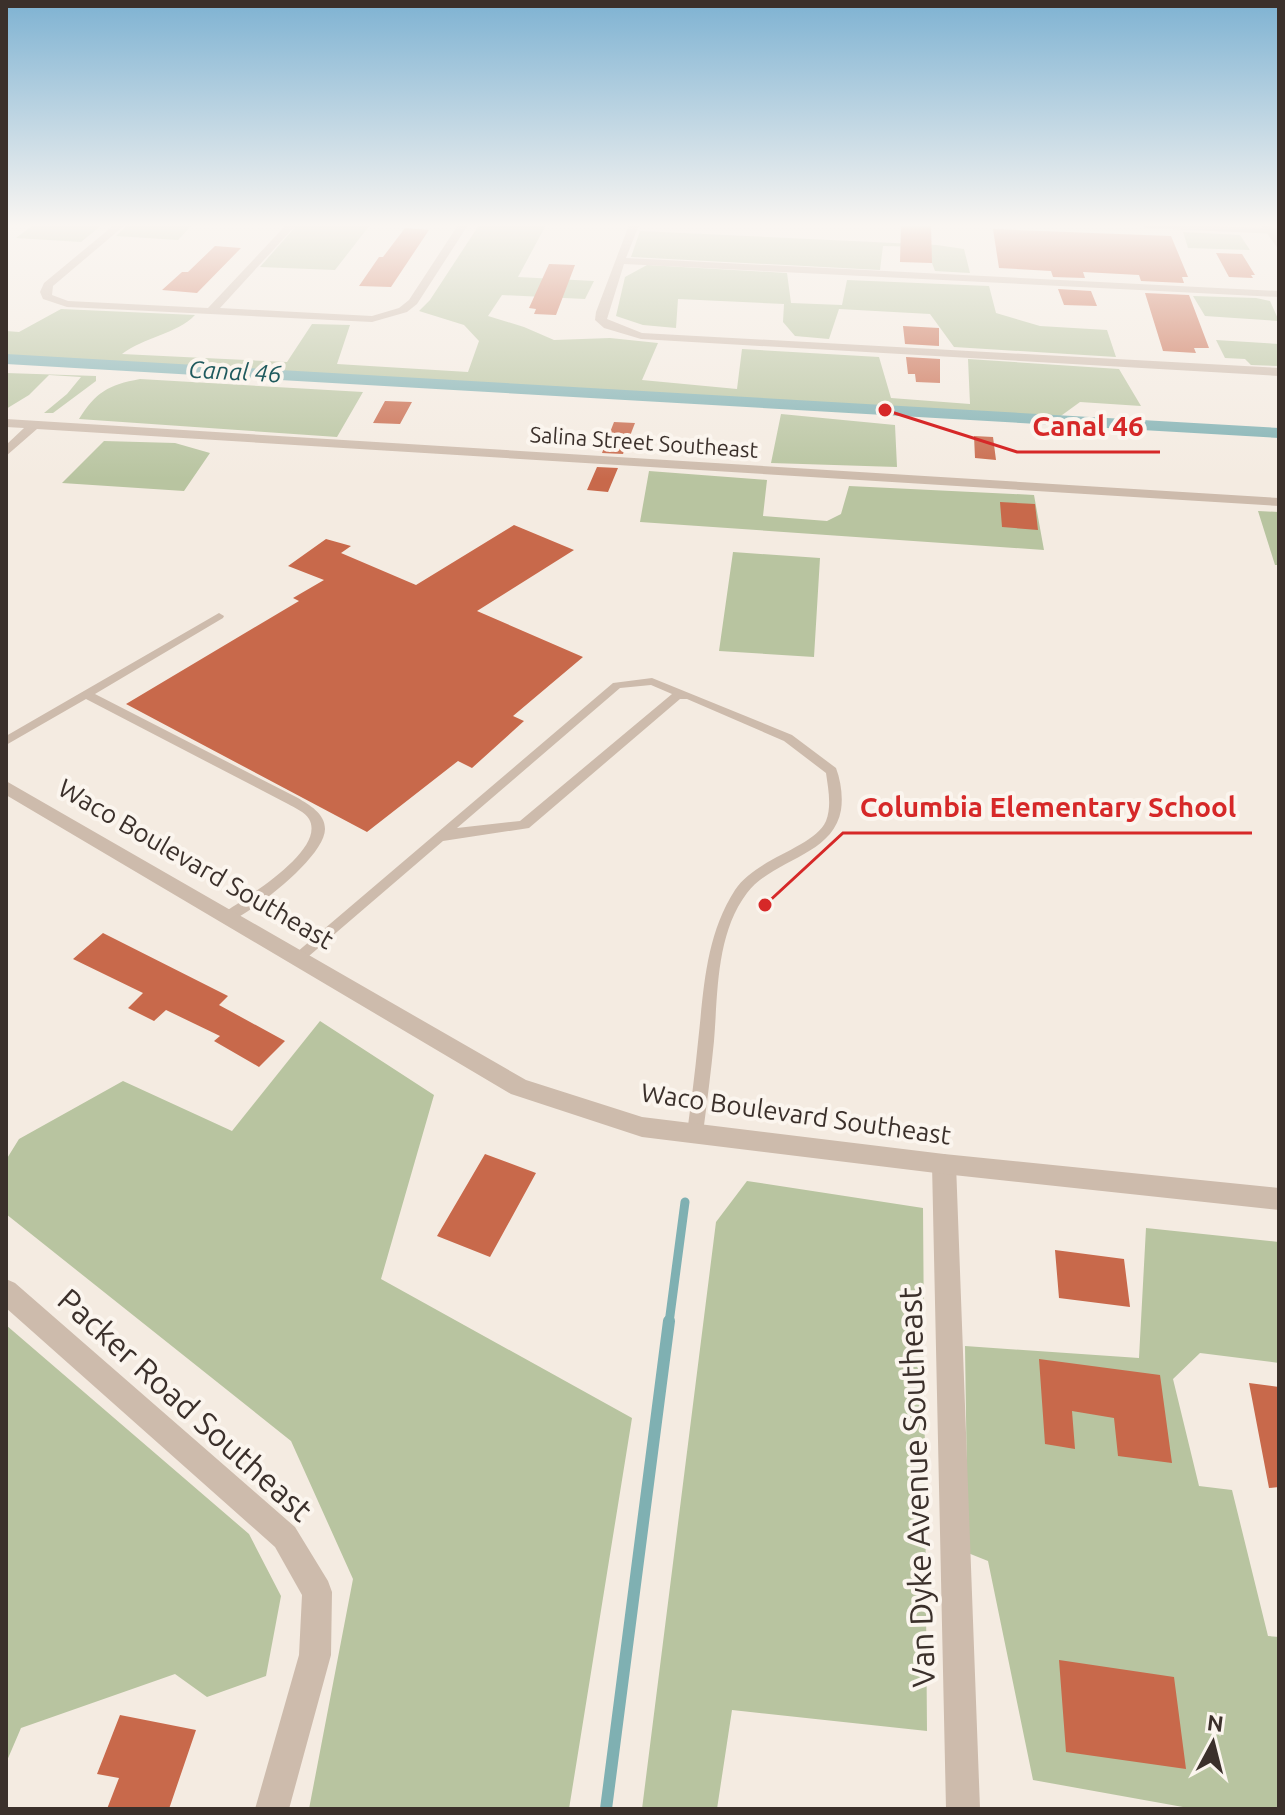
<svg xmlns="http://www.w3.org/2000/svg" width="1285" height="1815" font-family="Ubuntu,sans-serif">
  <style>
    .green { fill: #b8c4a0 }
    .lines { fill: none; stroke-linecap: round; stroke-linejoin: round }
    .stream-far1 { stroke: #7fb0b2; stroke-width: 9 }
    .stream { stroke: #7fb0b2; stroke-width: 12 }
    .canal { fill: #7fb0b2; fill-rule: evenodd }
    .building { fill: #c8694b }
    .service { fill: #cdbbac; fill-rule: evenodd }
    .minor { fill: #cdbbac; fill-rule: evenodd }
    .tertiary { fill: #cdbbac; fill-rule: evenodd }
    .labels { text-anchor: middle; stroke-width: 8; stroke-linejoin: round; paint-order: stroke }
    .far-street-label { font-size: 22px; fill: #3b302b; stroke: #fbf5ee }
    .far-water-label { font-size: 24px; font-style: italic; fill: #1f5a5e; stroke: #fbf5ee }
    .street-label { font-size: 26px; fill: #3b302b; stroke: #fbf5ee }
    .near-street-label { font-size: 32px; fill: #3b302b; stroke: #fbf5ee }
    .leader { fill: none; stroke: #d62828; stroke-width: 3 }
    .callout-dot { fill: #d62828; stroke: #fbf5ee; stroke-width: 3 }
    .callout-label { font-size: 28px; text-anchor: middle; font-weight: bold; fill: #d62828; stroke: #fbf5ee; stroke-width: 8; stroke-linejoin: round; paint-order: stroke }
  </style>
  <rect width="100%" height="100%" fill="#f4ebe1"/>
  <!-- green -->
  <path class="green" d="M33,225h69l-21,17 -65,-4z
    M127,225h65l-14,15 -62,-4z
    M297,225h73l-35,45 -75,-3z
    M479,225h67l-28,52 76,4 -9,18 -83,-4 -14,21 36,11 30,13 56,-2 48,5 -16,37 95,9 5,-40 137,8 12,41 79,6 -2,-45 151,10 22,37 -61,-4 -22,16 -1052,-61v-26l13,1 42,-23 134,6c-18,19 -51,22 -73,39l165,8 25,-38 38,1 -13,39 131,8 11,-31 -15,-16 -45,-14 11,-11z
    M640,231l297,14 27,4 6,24 -35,-2 -9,-24 -43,-1 -3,24 -249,-13z
    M1183,232l57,3 10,15 -62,-2z
    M647,265l140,8 4,30 51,2 5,-25 142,6 7,27 44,13 67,4 9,27 -162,-10 -24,-33 -91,-5 -10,30 -34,-3 -12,-14 1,-18 -106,-5 -2,29 -33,-3 -27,-9 9,-39z
    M1193,296l63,2 14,3 9,20 -74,-5z
    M1216,340l63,4v22l-28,-1 -6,-6 -20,-1z
    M6,373l90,3v5l-43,32h-9l23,-19 14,-17 -32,-2 -20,20 -23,14z
    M140,379l223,13 -26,45 -258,-18c17,-27 29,-34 61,-40z
    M781,414l114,11 2,42 -126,-4z
    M104,441l71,2 35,10 -26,38 -122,-8z
    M649,471l118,9 -4,36 64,5 14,-7 8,-28 185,9 10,55 -404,-28z
    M1258,511l21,1v53h-4z
    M733,552l87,6 -6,99 -95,-6z
    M320,1021l114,74 -53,184 251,139 -63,391h-260l44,-230 -62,-138 -285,-227v-54l13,-21 104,-58 109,50z
    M747,1181l176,27 4,523 -195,-21 -15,99h-75l74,-587z
    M1146,1228l133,14v121l-79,-10 -27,26 26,107 33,4 36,146 11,1v172h-85l-161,-29 -45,-219 -20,-8 -3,-207 174,12z
    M6,1325l243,209 32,62 -15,80 -59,21 -32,-23 -154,54 -15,35z"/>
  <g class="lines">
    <!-- stream-far1 -->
    <path class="stream-far1" d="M669,1323l16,-121"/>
    <!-- stream -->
    <path class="stream" d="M606,1809l63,-488"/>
    <!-- canal -->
    <path class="canal" d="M6,354l1273,74v10l-1273,-74z"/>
  </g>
  <!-- building -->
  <path class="building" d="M901,225h30l1,38 -32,-1z
    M405,228l24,2 -38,57 -32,-1 20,-29h4z
    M993,229l178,7 17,41h-6l2,6 -43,-2 -2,-6 -56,-3 2,6 -32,-1 -2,-6 -52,-3z
    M215,246l26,2 -44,45 -35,-3 20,-18h6z
    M1216,253l26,1 13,21h-4l2,3 -24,-1z
    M549,264l26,1 -19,50 -22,-1 2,-5 -7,-1z
    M1058,289l33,2 6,15 -33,-1z
    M1145,293l44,2 20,53h-15l2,5 -33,-2z
    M903,326l36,2v18l-34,-2z
    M906,357l34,2v24l-24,-1 -1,-8h-7z
    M385,401l27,1 -12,22 -27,-1z
    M614,422l21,1 -12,31 -21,-1z
    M974,436l19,1 3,23 -21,-2z
    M597,467l21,1 -10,24 -21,-2z
    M1000,502l35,2 3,26 -36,-3z
    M514,525l60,25 -97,61 106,46 -70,59 11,5 -52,47 -14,-7 -91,71 -241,-128 173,-103 -6,-3 31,-18 -36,-14 38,-27 25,7 -10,7 75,32z
    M103,933l125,63 -9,9 66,36 -26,26 -45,-26 6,-5 -54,-26 -12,11 -26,-13 15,-15 -70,-34z
    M485,1154l51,19 -46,84 -53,-21z
    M1055,1250l69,9 6,48 -71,-9z
    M1039,1359l121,16 12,88 -54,-7 -4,-38 -42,-7 3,38 -30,-5z
    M1249,1383l30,4v100l-10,1z
    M1059,1660l115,17 12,92 -120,-17z
    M120,1715l76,15 -27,79h-62l12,-31 -22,-4z"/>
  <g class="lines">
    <!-- service -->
    <path class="service" d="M219,613l5,3 -1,2 -128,76 203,104c11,7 27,15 27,31 0,28 -73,84 -97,93l-7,-5 2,-4c21,-14 104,-63 86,-94 -4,-7 -14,-11 -21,-15l-202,-105 -80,46v-9z
      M652,678l140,57 44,33c5,13 7,29 5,42 -8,46 -68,49 -94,83 -31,41 -29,99 -33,148 -3,31 -7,61 -11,92l-2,5 -6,2 -6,-2 -2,-5c4,-30 8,-60 11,-91 6,-53 7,-105 37,-152 22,-33 79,-42 91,-69 6,-15 2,-33 0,-48l-42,-32 -97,-42h-7l-151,129 -86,13 -141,121h-10l-2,-4 323,-275zM651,685l21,9 -152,127 -63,7 163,-140z"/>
    <!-- minor -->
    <path class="minor" d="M114,225h11l-72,61 -1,9 16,6 140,7 78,-83h10l-76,83 152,8 27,-8 10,-8 49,-75h10l-51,79 -10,8 -35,10 -305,-15 -24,-8 -3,-7 4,-9z
      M629,225h10l-13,33 653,33v6l-655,-33 -17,55 35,14 637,35v8l-638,-37 -37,-11 -9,-8 1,-8z
      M1141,225l138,3v6l-133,-6z
      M6,419l1273,79v8l-1242,-77 -31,27v-11l18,-17 -18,-1z
      M944,1154l8,3 4,7 24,645h-34l-14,-645 4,-7z
      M6,1279l9,4 280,244 33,54 4,11 -1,63 -42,154h-34l44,-154 3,-60 -27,-48 -269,-239z"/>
    <!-- tertiary -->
    <path class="tertiary" d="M1261,225h10l8,14v11z
      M6,781l520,299 116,37 302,37 335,34v22l-335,-36 -302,-37 -131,-43 -505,-299z"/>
  </g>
  <!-- sky -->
  <linearGradient id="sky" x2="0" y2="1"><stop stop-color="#7eb2d2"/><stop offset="0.47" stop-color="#faf6f2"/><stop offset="1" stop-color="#faf6f2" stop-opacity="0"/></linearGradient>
  <rect width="1285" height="479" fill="url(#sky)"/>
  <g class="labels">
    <!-- far-street labels -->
    <g class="far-street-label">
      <text transform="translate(644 442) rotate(4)" y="8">Salina Street Southeast</text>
    </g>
    <!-- far-water labels -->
    <g class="far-water-label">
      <text transform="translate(235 372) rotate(3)" y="8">Canal 46</text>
    </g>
    <!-- street labels -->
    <g class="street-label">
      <text transform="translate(196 864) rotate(30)" y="9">Waco Boulevard Southeast</text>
      <text transform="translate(796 1114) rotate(8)" y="9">Waco Boulevard Southeast</text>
    </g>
    <!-- near-street labels -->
    <g class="near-street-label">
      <text transform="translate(185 1405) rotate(42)" y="11">Packer Road Southeast</text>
      <text transform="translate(917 1487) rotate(-92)" y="11">Van Dyke Avenue Southeast</text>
    </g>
  </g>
  <!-- callouts -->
  <path class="leader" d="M885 410L1017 452H1160M765 905L843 833H1252"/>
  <g class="callout-dot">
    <circle cx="885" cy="410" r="8"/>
    <circle cx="765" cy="905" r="8"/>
  </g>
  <g class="callout-label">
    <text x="1088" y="436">Canal 46</text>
    <text x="1048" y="817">Columbia Elementary School</text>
  </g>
  <!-- border -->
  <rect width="1285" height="1815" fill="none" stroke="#3b302b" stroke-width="16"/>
  <!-- north arrow -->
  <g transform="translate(1213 1743) rotate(7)" stroke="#fbf5ee" stroke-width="6" paint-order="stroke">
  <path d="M0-6L14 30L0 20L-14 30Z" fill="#3b302b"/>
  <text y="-12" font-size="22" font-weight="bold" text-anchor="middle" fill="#3b302b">N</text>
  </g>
</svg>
